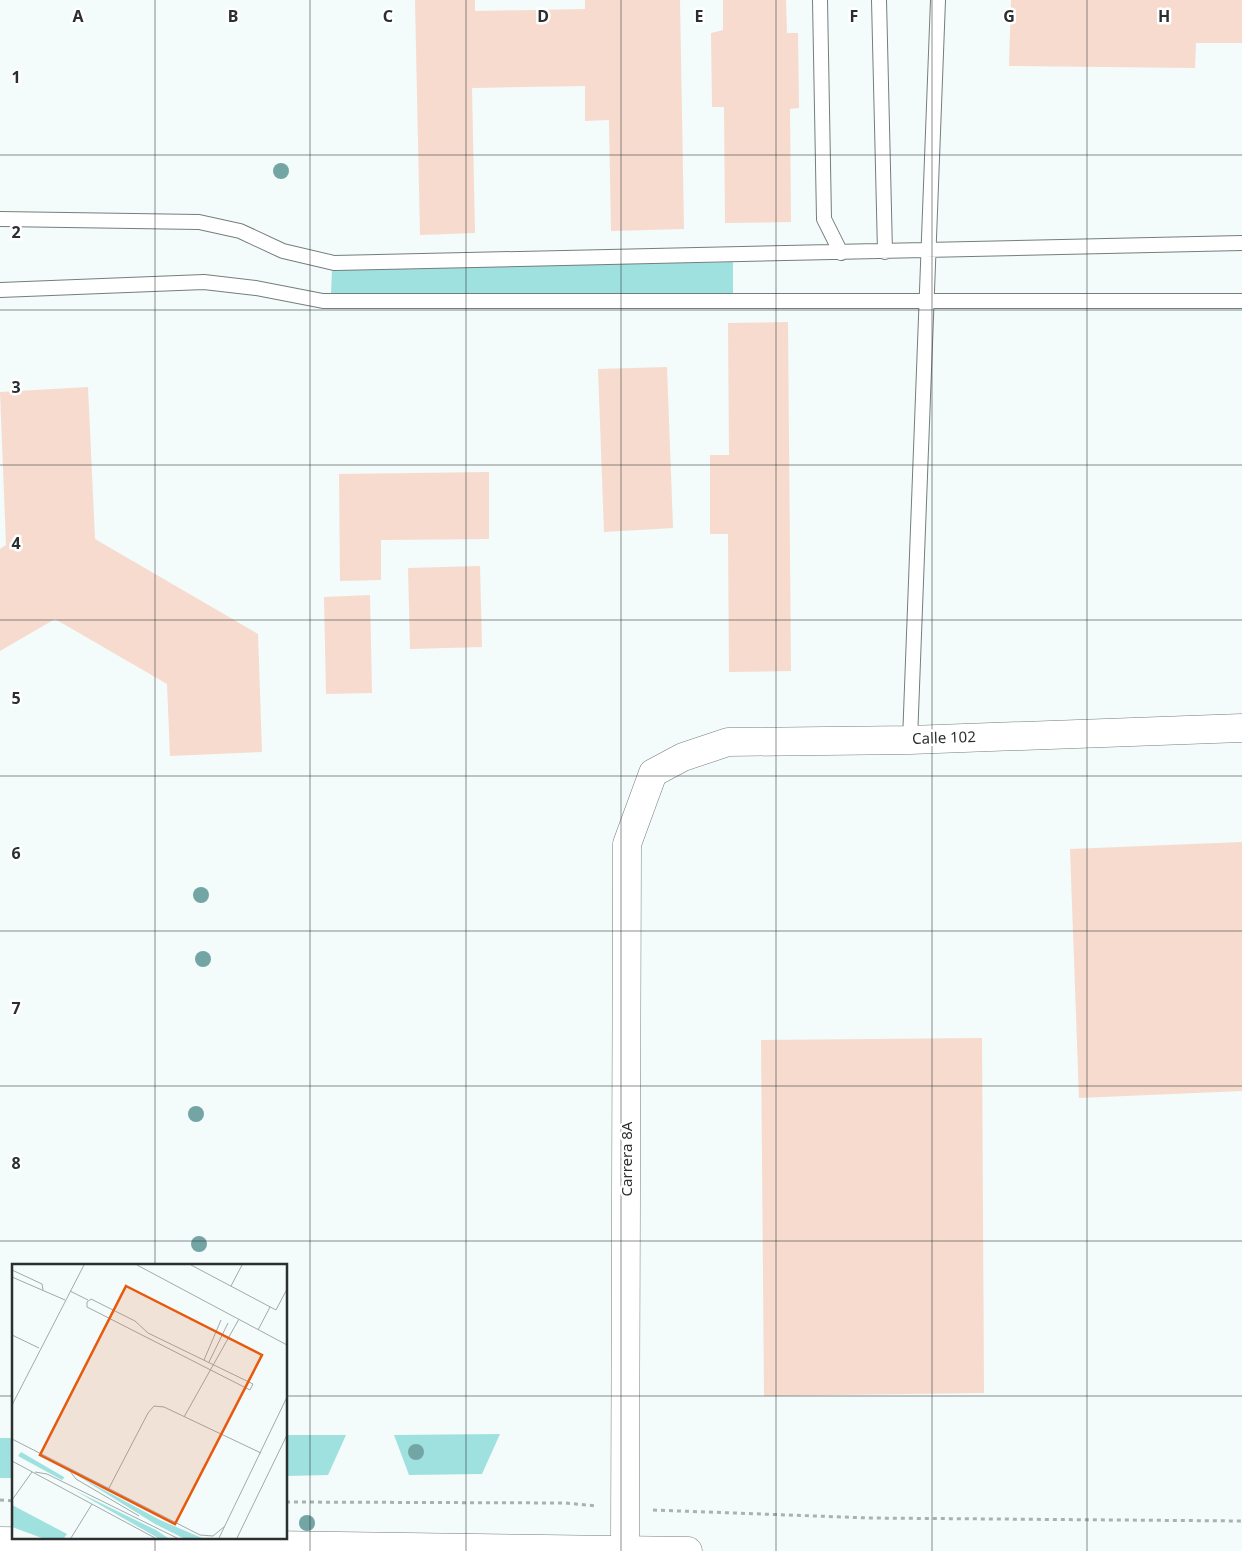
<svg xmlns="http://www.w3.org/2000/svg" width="1242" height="1551" font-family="'Noto Sans',sans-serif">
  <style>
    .green { fill: #9fe1df }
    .building { fill: #f7dbce }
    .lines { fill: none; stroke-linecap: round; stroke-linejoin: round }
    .lane-casing { stroke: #767d7d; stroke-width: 16 }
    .street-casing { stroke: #767d7d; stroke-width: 29 }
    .primary-casing { stroke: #767d7d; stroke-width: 29 }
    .path { stroke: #abb1b1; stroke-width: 3; stroke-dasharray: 4 4; stroke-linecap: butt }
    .lane { stroke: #fff; stroke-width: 14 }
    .street { stroke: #fff; stroke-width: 28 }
    .primary { stroke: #fff; stroke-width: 28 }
    .tree { fill: #74a5a5 }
    .grid { fill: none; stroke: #2c2f2f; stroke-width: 1; stroke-opacity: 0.55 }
    .labels { text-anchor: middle; stroke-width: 5; stroke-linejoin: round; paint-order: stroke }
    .street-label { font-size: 15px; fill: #2c2f2f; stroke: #fff }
    .inset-road { fill: none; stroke: #a3a9a9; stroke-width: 1 }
    .view { fill: #e8590c; fill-opacity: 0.15; stroke: #e8590c; stroke-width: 2.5 }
    .inset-edge { fill: none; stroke: #2c2f2f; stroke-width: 2.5 }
    .grid-label { font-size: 16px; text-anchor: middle; font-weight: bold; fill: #2c2f2f; stroke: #fff; stroke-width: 5; stroke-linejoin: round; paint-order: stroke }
  </style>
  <rect width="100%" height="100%" fill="#f3fbfb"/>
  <!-- green -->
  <path class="green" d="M733,262v31l-402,1 1,-25z
    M500,1434l-18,40 -73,1 -15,-40z
    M286,1435h60l-18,40 -42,1z
    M0,1438h14v40h-14z"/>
  <!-- building -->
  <path class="building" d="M415,0h60v11l110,-2v-9h95l4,229 -73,2 -2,-111 -24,1v-35l-113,2 3,145 -55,2z
    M723,0h63l1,33h11l1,75 -9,1 1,113 -66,1 -1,-116h-12l-1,-74 12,-3z
    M1011,0h231v43h-46l-1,25 -186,-2z
    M788,322l3,349 -62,1 -1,-138h-18v-79h19l-1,-132z
    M667,367l6,161 -69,4 -6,-163z
    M88,387l7,152 163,95 4,118 -92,4 -3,-72 -112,-65 -55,32v-102l6,-4 -6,-153z
    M489,472v67l-108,1v40l-41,1 -1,-107z
    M480,566l2,81 -72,2 -2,-81z
    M370,595l2,98 -46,1 -2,-97z
    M1242,842v249l-163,7 -9,-249z
    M982,1038l2,355 -220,3 -3,-356z"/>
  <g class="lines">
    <!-- lane casing -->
    <g class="lane-casing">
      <path id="lane" d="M820,0l4,219 17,34
        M879,0l6,252
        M0,219l199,3 41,9 43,20 51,12 908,-20
        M0,290l204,-8 52,6 67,13h919
        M910,740l28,-740"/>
    </g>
    <!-- street casing -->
    <g class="street-casing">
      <path id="street" d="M625,1550l2,-706 26,-71 30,-16 45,-15 182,-2 332,-12"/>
    </g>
    <!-- primary casing -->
    <g class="primary-casing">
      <path id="primary" d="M0,1541l688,10"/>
    </g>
    <!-- path -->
    <path class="path" d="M0,1500l14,1
      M286,1502l280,1 31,3
      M653,1510l216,8 373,3"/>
    <!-- lane -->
    <use href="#lane" class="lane"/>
    <!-- street -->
    <use href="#street" class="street"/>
    <!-- primary -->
    <use href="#primary" class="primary"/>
  </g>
  <!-- trees -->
  <g class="tree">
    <circle cx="281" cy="171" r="8"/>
    <circle cx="201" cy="895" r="8"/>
    <circle cx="203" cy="959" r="8"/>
    <circle cx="196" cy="1114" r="8"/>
    <circle cx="199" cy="1244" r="8"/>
    <circle cx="416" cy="1452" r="8"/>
    <circle cx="307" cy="1523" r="8"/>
  </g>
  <!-- grid -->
  <path class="grid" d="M155,0v1265M310,0v1551M466,0v1551M621,0v1551M776,0v1551M932,0v1551M1087,0v1551M0,155h1242M0,310h1242M0,465h1242M0,620h1242M0,776h1242M0,931h1242M0,1086h1242M0,1241h1242M0,1396h14M286,1396h956M155,1537v14"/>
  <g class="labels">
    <!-- street labels -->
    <g class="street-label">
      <text transform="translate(944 738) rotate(-2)" y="5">Calle 102</text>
      <text transform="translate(627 1159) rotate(-90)" y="5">Carrera 8A</text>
    </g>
  </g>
  <!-- overview -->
  <g transform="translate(12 1264)">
    <rect width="275" height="275" fill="#f3fbfb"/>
    <path d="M9,188l43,25v1l-2,2 -44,-24zM66,212l82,44 42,18h-19l-28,-14zM62,226l82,40 12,8h-10zM0,240l2,2 53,28 -3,4h-22l-30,-11z" fill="#9fe1df"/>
    <path class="inset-road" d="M125,1l150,80M179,1l85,45 11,-21M0,6l30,14 1,6M0,13l53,23M219,22l11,-21M58,27l18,9M79,35l44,22 13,12 105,51 -3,6 -163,-83v-5zM246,66l12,-23M0,71l27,13M192,96l17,-40M197,98l19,-39M0,141l72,-140M172,153l55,-98M0,175l188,96 13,1 12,-10M0,197l143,77M57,206l7,9 63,37M23,208l12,2 130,64M96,226l40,-77 6,-7 10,1 97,46M0,236l20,-28M59,274l21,-34M207,274l68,-141M225,274l50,-103"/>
    <path class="view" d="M114,22l136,69 -87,169 -135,-69z"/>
    <rect width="275" height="275" class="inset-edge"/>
  </g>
  <g class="grid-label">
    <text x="78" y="22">A</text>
    <text x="233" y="22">B</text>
    <text x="388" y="22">C</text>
    <text x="543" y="22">D</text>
    <text x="699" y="22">E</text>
    <text x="854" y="22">F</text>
    <text x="1009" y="22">G</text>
    <text x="1164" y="22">H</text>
    <text x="16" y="83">1</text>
    <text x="16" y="238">2</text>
    <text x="16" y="393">3</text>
    <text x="16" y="549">4</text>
    <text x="16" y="704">5</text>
    <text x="16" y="859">6</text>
    <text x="16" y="1014">7</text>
    <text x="16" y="1169">8</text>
  </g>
</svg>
